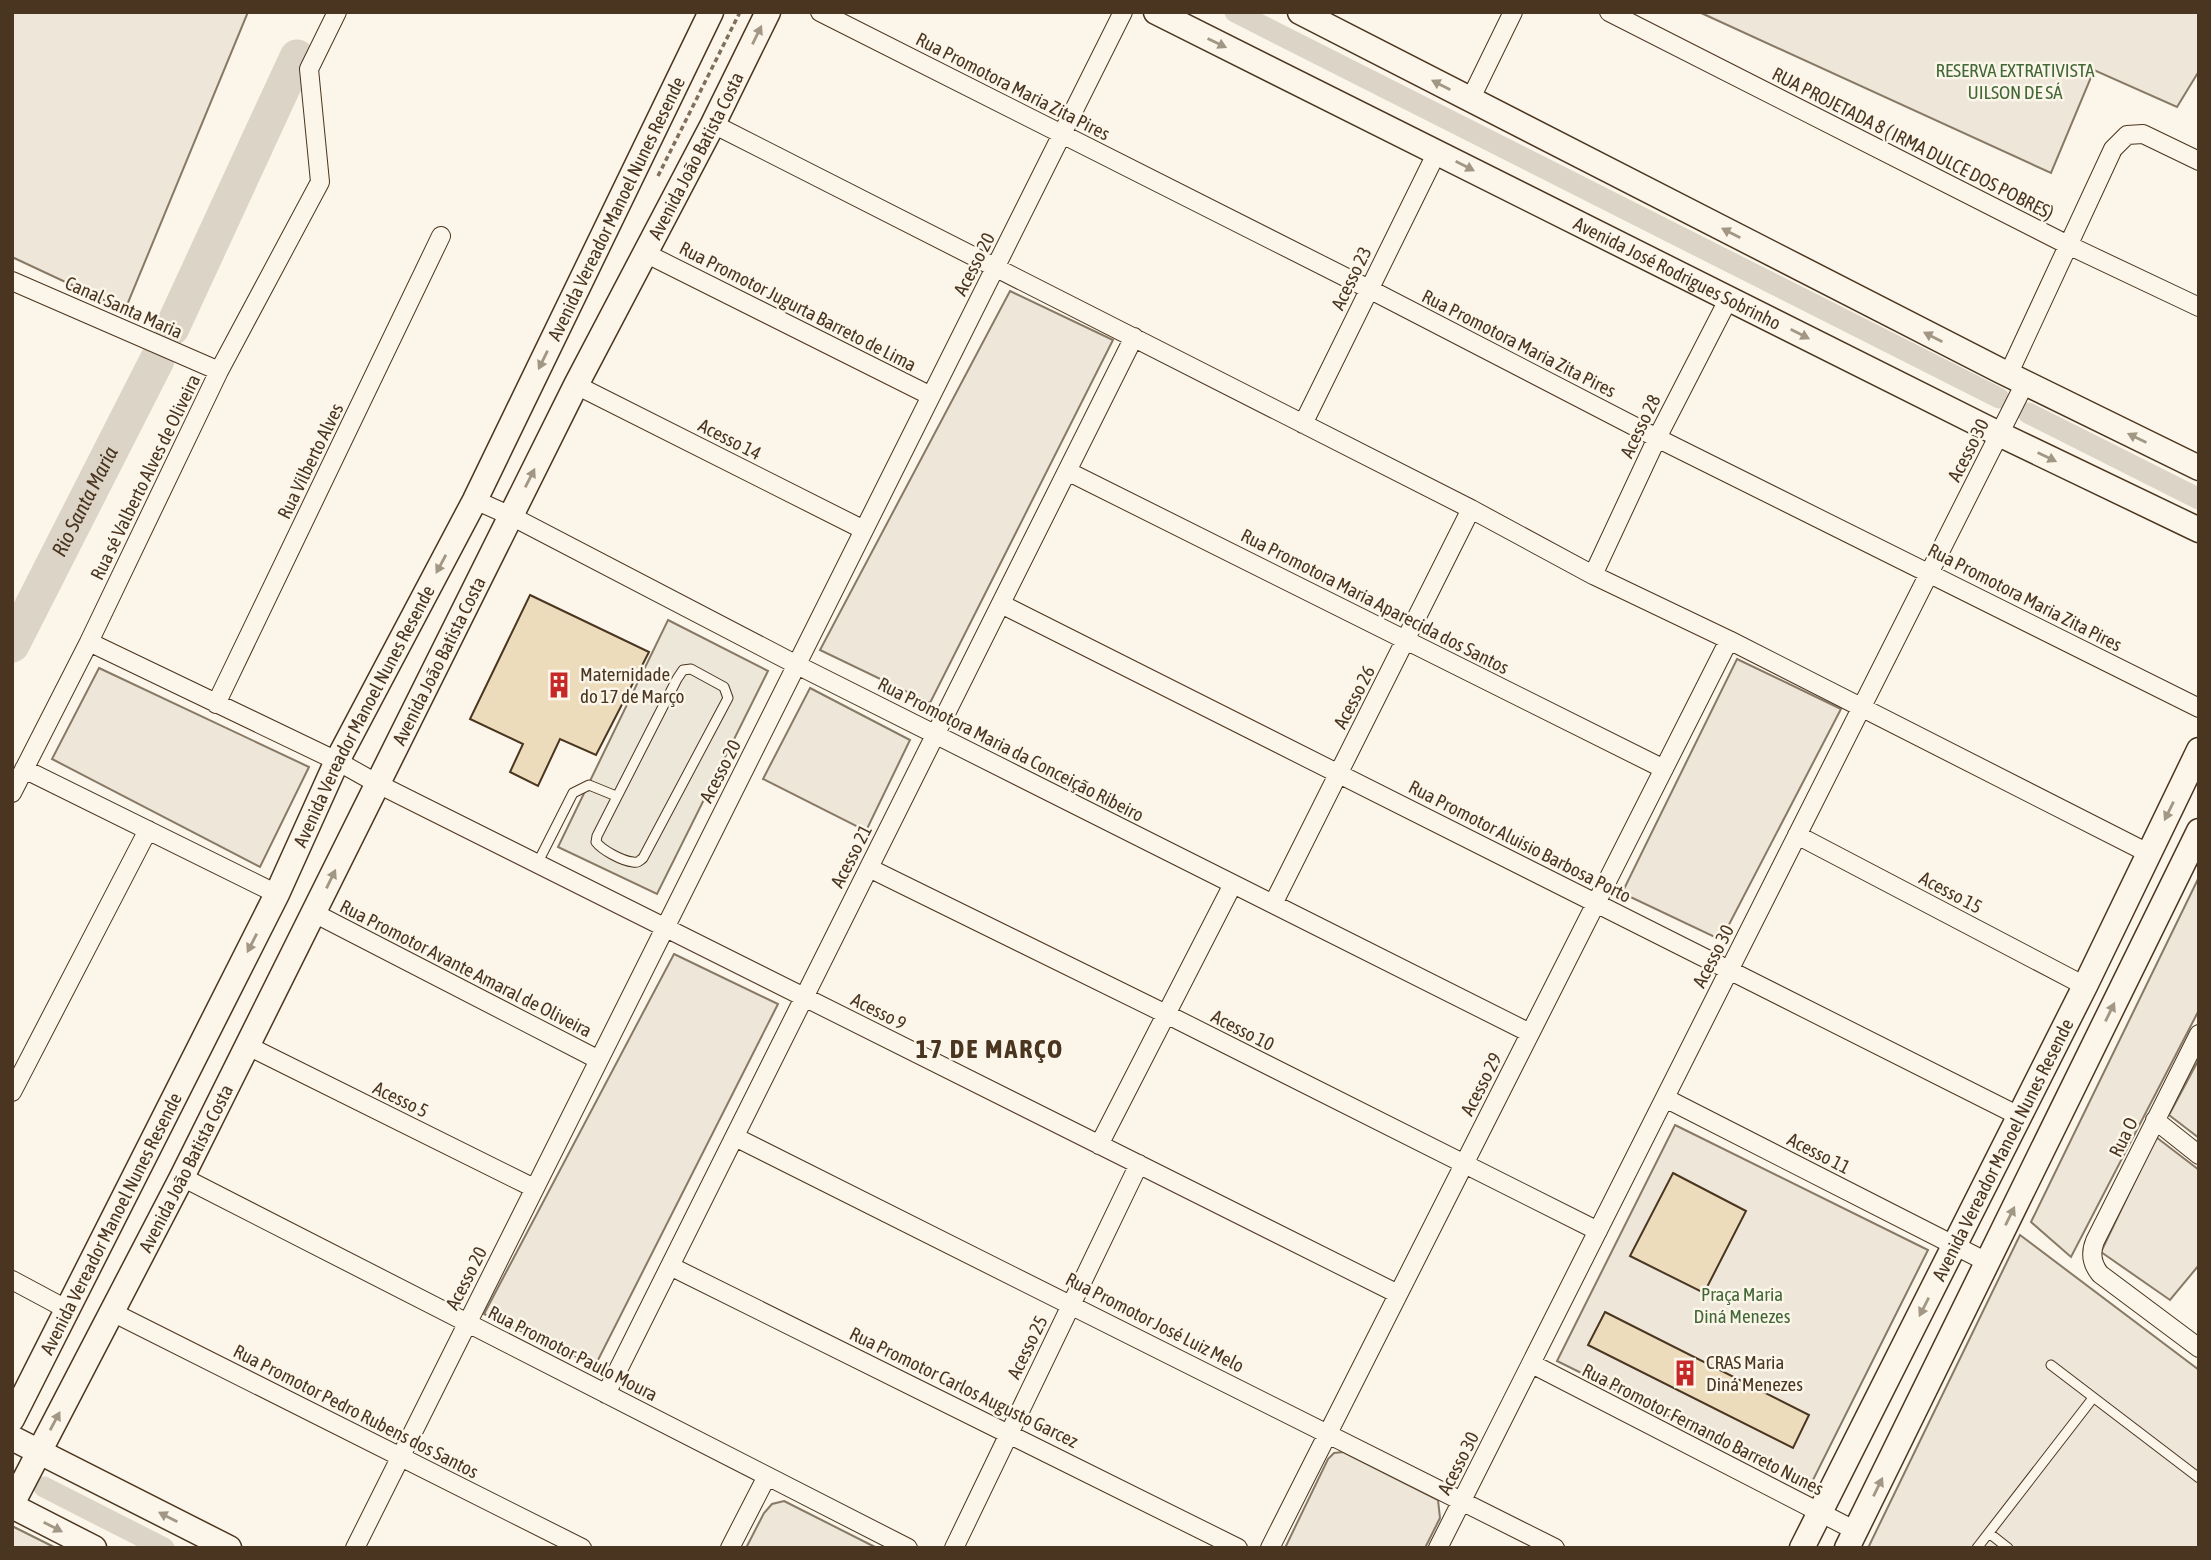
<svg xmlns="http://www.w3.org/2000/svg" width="2211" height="1560" font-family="'Asap Condensed',sans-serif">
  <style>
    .green { fill: #ede6d9; stroke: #887966; stroke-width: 2 }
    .parking { fill: #ede7d9; stroke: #887966; stroke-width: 2 }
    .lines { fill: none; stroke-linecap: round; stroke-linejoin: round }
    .canal { stroke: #dcd4c6; stroke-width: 21 }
    .river { stroke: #dcd4c6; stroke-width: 35 }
    .building { fill: #ecdcbc; stroke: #4a3520; stroke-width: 2 }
    .lane-casing { stroke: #4a3520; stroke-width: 11 }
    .street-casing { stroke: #4a3520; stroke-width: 20 }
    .secondary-casing { stroke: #4a3520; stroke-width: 27 }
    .path { stroke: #7f6f5c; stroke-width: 3.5; stroke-dasharray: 5 3.5; stroke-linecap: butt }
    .lane { stroke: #fbf6e9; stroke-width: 9 }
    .street { stroke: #fbf6e9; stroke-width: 18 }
    .secondary { stroke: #fbf6e9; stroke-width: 24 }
    .oneway { fill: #a29684 }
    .labels { text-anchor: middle; stroke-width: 5; stroke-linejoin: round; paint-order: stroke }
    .park-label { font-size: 19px; fill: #436837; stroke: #fbf6e9 }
    .street-label { font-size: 19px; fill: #4a3520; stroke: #fbf6e9 }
    .poi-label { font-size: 19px; fill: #4a3520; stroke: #fbf6e9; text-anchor: start }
    .water-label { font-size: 21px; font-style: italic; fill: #4a3520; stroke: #fbf6e9 }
    .district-label { font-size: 26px; font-weight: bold; letter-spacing: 2px; fill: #4a3520; stroke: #fbf6e9 }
  </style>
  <rect width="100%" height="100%" fill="#fbf6e9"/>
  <!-- green -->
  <path class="green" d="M12,12h236l-123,298 -113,-53z
    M1699,12h500v59l-22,36 -83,-37 -43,103z
    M1010,291l103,49 -183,363 -110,-53z
    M1737,659l104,50 -120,231 -99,-47z
    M99,668l210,99 -49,100 -208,-108z
    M810,688l100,52 -44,91 -103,-52z
    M2199,877v133l-128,247 -40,-35z
    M674,954l104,50 -183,362 -111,-52z
    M2199,1059v79l-30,-23z
    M1675,1125l253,125 -118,236 -253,-125z
    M2156,1137l43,33v95l-29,35 -69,-48z
    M2020,1235l179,135v178h-331z
    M1343,1452l95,48 2,18 -15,30h-140l43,-89 6,-6z
    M784,1501l93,47h-131l18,-35 8,-9z
    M12,1526l44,22h-44z"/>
  <!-- parking -->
  <path class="parking" d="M668,620l100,51 -111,223 -99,-47z"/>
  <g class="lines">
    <!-- canal -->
    <path class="canal" d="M1235,12l764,386
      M2028,413l171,86
      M44,1487l120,61"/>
    <!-- river -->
    <g class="river">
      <path d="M172,328l125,-271"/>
      <path id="s1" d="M12,645l145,-285"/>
    </g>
  </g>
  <!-- building -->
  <path class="building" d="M530,595l119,57 -53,103 -36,-16 -22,47 -28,-14 13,-28 -53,-25z
    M1673,1173l73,38 -42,82 -74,-37z
    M1605,1312l204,103 -16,33 -205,-103z"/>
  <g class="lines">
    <!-- lane casing -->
    <g class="lane-casing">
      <path id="lane" d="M691,669l33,18 4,11 -85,160c-4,3 -4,5 -10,4 -11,-1 -31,-12 -37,-20l1,-6 80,-157 6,-9z
        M537,864l36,-71 16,-8 27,11
        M2051,1365l148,113
        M1989,1533l19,15
        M1977,1548l116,-150"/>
    </g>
    <!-- street casing -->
    <g class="street-casing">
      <path id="street" d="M820,12l549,277 288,149 542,270
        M1609,12l459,233 131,62
        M1470,100l43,-88
        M713,124l758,385 122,66 136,65 419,213
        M645,253l286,143
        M12,281l207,90
        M2008,375l105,-226 14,-14 16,-1 56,27
        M576,385l288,145
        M1303,424l134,-272
        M1067,471l597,298
        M475,500l36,16 286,149 733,368
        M1593,575l64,-137 72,-140
        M1001,604l1018,512
        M89,642l248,119 41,23 1020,510
        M216,704l225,-468
        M24,769l253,125
        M12,793l77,-151 130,-271 101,-189 -11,-113 28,-57
        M1797,835l288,151
        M869,868l297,146 432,217
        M1273,904l198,-395
        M314,913l285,147
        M2199,1034l-104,207c-5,12 -3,23 5,33l99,74
        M248,1046l286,142
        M12,1092l136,-262
        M1665,1098l322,164
        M2155,1120l44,35
        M735,1137l820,411
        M1099,1145l134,-261
        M182,1177l726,371
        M670,1266l568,282
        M12,1280l56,30
        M112,1312l470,236
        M1532,1364l324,167
        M606,1394l528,-1057
        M355,1548l768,-1536
        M730,1548l37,-72
        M954,1548l185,-384
        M1270,1548l459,-908
        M1438,1548l587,-1165"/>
    </g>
    <!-- secondary casing -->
    <g class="secondary-casing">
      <g id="secondary">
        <path id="s2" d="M1156,12l843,422 200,96"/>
        <path d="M1300,12l701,359 198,97"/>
        <path id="s3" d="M12,1419l265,-525 60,-133 138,-261 236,-488"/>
        <path d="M12,1438l217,110"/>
        <path id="s4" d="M12,1504l170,-327 394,-792 137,-261 55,-112"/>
        <path d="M12,1506l82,42"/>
        <path id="s5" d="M1802,1548l283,-562 114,-236"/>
        <path d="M1847,1548l352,-717"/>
      </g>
    </g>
    <!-- path -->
    <path class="path" d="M658,176l82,-164"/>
    <!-- lane -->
    <use href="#lane" class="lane"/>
    <!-- street -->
    <use href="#street" class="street"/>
    <!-- secondary -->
    <use href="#secondary" class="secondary"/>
  </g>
  <!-- one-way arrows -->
  <defs><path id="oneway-solid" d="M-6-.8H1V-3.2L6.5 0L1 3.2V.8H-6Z" transform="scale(1.75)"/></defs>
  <g class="oneway">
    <use href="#oneway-solid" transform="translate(757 35) rotate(-64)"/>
    <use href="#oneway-solid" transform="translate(1217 43) rotate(26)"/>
    <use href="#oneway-solid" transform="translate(1441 85) rotate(-153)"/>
    <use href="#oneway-solid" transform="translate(1465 166) rotate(27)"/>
    <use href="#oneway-solid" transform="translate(1731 233) rotate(-153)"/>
    <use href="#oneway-solid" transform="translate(1800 334) rotate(27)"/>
    <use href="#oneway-solid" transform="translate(1933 337) rotate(-153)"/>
    <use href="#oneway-solid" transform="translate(543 360) rotate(116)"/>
    <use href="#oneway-solid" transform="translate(2137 438) rotate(-154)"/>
    <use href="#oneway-solid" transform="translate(2047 457) rotate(26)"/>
    <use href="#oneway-solid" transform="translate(530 478) rotate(-63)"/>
    <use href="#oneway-solid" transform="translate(441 564) rotate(118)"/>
    <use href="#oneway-solid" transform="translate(2169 811) rotate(116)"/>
    <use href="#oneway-solid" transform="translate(331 879) rotate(-64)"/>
    <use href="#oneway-solid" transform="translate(252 943) rotate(117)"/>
    <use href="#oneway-solid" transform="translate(2110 1012) rotate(-64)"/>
    <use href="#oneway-solid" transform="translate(2010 1216) rotate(-64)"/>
    <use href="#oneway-solid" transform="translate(1924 1307) rotate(117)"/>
    <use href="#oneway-solid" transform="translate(55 1421) rotate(-62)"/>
    <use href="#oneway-solid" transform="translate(1878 1487) rotate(-64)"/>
    <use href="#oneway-solid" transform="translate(168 1517) rotate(-153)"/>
    <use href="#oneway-solid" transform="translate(53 1527) rotate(27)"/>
  </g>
  <!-- icons -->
  <defs>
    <g id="building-bare" transform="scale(2.1)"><path d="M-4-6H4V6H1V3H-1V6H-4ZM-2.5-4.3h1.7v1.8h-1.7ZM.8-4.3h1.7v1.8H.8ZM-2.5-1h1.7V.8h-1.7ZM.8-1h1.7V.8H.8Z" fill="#c62828" stroke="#fbf6e9" stroke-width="2.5" paint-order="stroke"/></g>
  </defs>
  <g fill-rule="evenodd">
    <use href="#building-bare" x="559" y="685"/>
    <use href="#building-bare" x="1685" y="1373"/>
  </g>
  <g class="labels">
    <!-- park labels -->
    <g class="park-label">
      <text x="2015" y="77">RESERVA EXTRATIVISTA<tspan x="2015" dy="22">UILSON DE SÁ</tspan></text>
      <text x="1742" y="1301">Praça Maria<tspan x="1742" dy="22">Diná Menezes</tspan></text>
    </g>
    <!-- street labels -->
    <g class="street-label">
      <text transform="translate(1013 86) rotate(27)" y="7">Rua Promotora Maria Zita Pires</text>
      <text transform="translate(1913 143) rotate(27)" y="7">RUA PROJETADA 8 ( IRMA DULCE DOS POBRES)</text>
      <text dy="7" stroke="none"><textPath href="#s4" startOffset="1512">Avenida João Batista Costa</textPath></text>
      <text dy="7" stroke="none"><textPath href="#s3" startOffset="1353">Avenida Vereador Manoel Nunes Resende</textPath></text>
      <text transform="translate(974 264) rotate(-63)" y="7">Acesso 20</text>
      <text dy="7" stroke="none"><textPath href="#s2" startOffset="583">Avenida José Rodrigues Sobrinho</textPath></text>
      <text transform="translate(1351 278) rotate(-64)" y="7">Acesso 23</text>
      <text transform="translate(798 306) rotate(27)" y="7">Rua Promotor Jugurta Barreto de Lima</text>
      <text transform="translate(124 307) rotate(24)" y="7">Canal Santa Maria</text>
      <text transform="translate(1519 343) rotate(27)" y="7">Rua Promotora Maria Zita Pires</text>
      <text transform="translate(1640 426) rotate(-64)" y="7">Acesso 28</text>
      <text transform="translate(730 439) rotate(27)" y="7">Acesso 14</text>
      <text transform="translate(1968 450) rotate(-63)" y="7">Acesso 30</text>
      <text transform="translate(310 461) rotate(-64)" y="7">Rua Vilberto Alves</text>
      <text transform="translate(145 477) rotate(-64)" y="7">Rua sé Valberto Alves de Oliveira</text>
      <text transform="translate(2025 597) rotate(27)" y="7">Rua Promotora Maria Zita Pires</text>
      <text transform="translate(1375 601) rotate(27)" y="7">Rua Promotora Maria Aparecida dos Santos</text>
      <text dy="7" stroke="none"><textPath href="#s4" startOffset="945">Avenida João Batista Costa</textPath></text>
      <text transform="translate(1354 697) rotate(-63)" y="7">Acesso 26</text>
      <text dy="7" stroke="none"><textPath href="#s3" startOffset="786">Avenida Vereador Manoel Nunes Resende</textPath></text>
      <text transform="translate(1011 749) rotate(27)" y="7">Rua Promotora Maria da Conceição Ribeiro</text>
      <text transform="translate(720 771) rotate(-63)" y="7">Acesso 20</text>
      <text transform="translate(1520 841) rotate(27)" y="7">Rua Promotor Aluisio Barbosa Porto</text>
      <text transform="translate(851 856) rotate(-63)" y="7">Acesso 21</text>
      <text transform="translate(1951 892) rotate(28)" y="7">Acesso 15</text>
      <text transform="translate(1713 956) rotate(-63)" y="7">Acesso 30</text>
      <text transform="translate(466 968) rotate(27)" y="7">Rua Promotor Avante Amaral de Oliveira</text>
      <text transform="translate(879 1011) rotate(27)" y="7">Acesso 9</text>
      <text transform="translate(1243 1030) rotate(27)" y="7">Acesso 10</text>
      <text transform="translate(1481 1084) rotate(-63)" y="7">Acesso 29</text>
      <text transform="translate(401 1099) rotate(26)" y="7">Acesso 5</text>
      <text transform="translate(2123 1137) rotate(-64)" y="7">Rua O</text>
      <text dy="7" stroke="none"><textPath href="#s5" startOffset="446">Avenida Vereador Manoel Nunes Resende</textPath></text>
      <text transform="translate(1819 1153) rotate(27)" y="7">Acesso 11</text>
      <text dy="7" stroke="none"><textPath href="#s4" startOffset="378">Avenida João Batista Costa</textPath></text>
      <text dy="7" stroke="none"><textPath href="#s3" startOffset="219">Avenida Vereador Manoel Nunes Resende</textPath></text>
      <text transform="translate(466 1278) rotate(-63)" y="7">Acesso 20</text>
      <text transform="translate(1155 1322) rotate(27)" y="7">Rua Promotor José Luiz Melo</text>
      <text transform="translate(1027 1347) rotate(-64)" y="7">Acesso 25</text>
      <text transform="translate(573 1353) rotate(27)" y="7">Rua Promotor Paulo Moura</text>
      <text transform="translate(964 1387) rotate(26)" y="7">Rua Promotor Carlos Augusto Garcez</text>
      <text transform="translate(356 1411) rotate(27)" y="7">Rua Promotor Pedro Rubens dos Santos</text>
      <text transform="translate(1703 1429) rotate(27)" y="7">Rua Promotor Fernando Barreto Nunes</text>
      <text transform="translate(1458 1463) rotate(-63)" y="7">Acesso 30</text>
    </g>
    <!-- poi labels -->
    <g class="poi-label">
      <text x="580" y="681">Maternidade<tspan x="580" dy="22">do 17 de Março</tspan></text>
      <text x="1706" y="1369">CRAS Maria<tspan x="1706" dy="22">Diná Menezes</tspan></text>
    </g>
    <!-- water labels -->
    <g class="water-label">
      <text dy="7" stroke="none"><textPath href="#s1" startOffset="161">Rio Santa Maria</textPath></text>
    </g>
    <!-- district labels -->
    <g class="district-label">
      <text x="990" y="1058">17 DE MARÇO</text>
    </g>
  </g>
  <!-- border -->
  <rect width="2211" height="1560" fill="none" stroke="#4a3520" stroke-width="28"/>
</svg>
